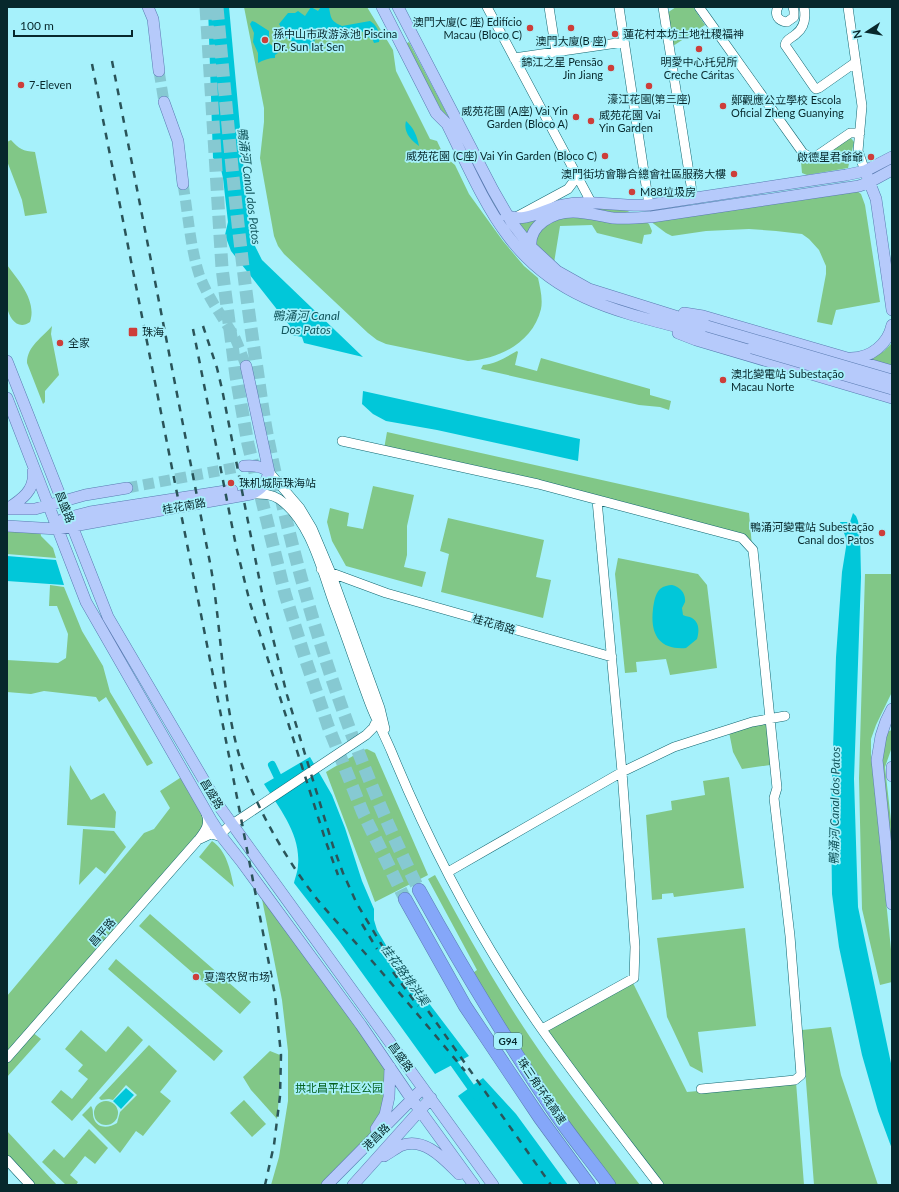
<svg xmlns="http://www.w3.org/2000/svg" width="899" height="1192" font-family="Lato,'Noto Sans SC',sans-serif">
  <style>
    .green { fill: #81c787 }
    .water { fill: #01c7d9 }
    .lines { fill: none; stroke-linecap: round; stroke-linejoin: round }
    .canal { stroke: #01c7d9; stroke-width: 8 }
    .major-tunnel { stroke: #86c9d2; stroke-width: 11; stroke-dasharray: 11 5.5; stroke-linecap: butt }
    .highway-tunnel { stroke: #86c9d2; stroke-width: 13; stroke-dasharray: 13 6; stroke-linecap: butt }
    .minor-casing { stroke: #116670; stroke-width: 10 }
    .major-casing { stroke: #597bb1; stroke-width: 12 }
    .highway-casing { stroke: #597bb1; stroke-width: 14 }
    .minor { stroke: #fff; stroke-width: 9 }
    .major { stroke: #b6cafb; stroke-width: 11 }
    .highway { stroke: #85a7f9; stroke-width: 13 }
    .rail { stroke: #2a5459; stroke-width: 2.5; stroke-dasharray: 7 7; stroke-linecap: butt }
    .major-bridge-casing { stroke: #597bb1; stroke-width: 12; stroke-linecap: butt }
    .major-bridge { stroke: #b6cafb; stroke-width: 11 }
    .poi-dot { fill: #cd3e3a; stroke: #a6f1fb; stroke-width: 1.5 }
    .labels { text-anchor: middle; stroke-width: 3.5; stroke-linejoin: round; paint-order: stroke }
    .shield { fill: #a6f1fb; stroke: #37646a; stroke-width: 1 }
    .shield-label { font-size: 10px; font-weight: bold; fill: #07282c }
    .poi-label { font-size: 11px; fill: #07282c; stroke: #a6f1fb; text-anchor: start }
    .street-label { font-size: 11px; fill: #07282c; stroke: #a6f1fb }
    .park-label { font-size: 11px; fill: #05611e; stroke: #a6f1fb }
    .water-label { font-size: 12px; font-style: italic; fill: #12555c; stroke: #a6f1fb }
  </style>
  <rect width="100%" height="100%" fill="#a6f1fb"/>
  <!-- green -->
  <path class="green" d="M244,7h123l26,43 3,21 34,68 7,2 7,15 11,9 14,29 34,47 21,25 14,12c2,9 5,21 3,31 -8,33 -41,50 -73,52l-82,-17 -9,-4 -9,-7 -84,-79 -6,-8 -4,-10 -14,-78 4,-36v-14z
    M676,7h17l12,18 -32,21 -6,-33z
    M409,42l86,163 14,23 23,28 37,28 41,16 75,22 2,1 -1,1 -88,-25 -28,-12 -25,-17 -23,-20 -17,-23 -100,-183z
    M851,138l3,4 -6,26 -41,7 -5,-2 -1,-11 6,1 6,-1z
    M11,140c8,9 12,11 24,12l12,61 -22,3 -3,-16 -15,-39v-19z
    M857,191l4,3 4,11 15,97 -44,8 -4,15 -15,-3 9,-48v-8l-7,-16 -10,-11 -7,-5 -26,-3 -27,-2 -43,2 -34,5 -6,-3 -16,-12z
    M574,207l60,2 -11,5 -26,-4 -56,8 -10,8 -5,12 -10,-15z
    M565,215l78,5 6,4 3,7 -1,3 -7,1 -2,9 -45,-11 -5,-8 -32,1 -6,37 -19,-16 4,-17z
    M7,265c12,16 30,36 23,57 -12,9 -21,-4 -23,-15 -2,-11 0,-30 0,-42z
    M52,326l-1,8 8,41 -14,16v11l-2,2 -16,-41c0,-17 16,-26 25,-37z
    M891,344l1,23 -24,-7 16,-9z
    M517,351l1,1 -3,13 22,6 4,-13 109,31v6l21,6 -2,9 -9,-3 -21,-2 -158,-36 2,-4c13,-1 23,-8 34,-14z
    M387,432l362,81 3,33 -9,-11 -359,-86z
    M373,486l41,9 -7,31v29l-3,12 22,5 -4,15 -76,-21 -14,-25 -5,-19 3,-14 19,5 -2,13 16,3z
    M448,518l96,22 -8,37 15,3 -8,38 -102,-26 8,-38 -9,-3z
    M7,527l33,2 1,7 12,12 3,10 -49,-4z
    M618,558l80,16 9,11 10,83 -47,7 -4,-16 -30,3 1,10 -12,1 -10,-99z
    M865,574h27v118l-16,33 -5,14v16l21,204v23l-12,3 -18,-76 -3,-131z
    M50,585l14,2 18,44 21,35 7,26 43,71 -6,3 -41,-69 -7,5 -3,-5 -52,-6 -13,3 -24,-2v-32l51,3 8,-5 2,-24 -11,-28h-8z
    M767,722l3,43 -28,4 -9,-17 -4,-20z
    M892,730v17l-7,20 7,63v40l-11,-100 1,-19 3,-13 4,-7z
    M367,749l8,4 53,122 -53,27 -49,-130 37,-22z
    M70,765l21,35 13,-7 12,19 -1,16 -48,-3z
    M183,776l26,46 -202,233v-59l137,-163 10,-4 16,-21 -10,-17z
    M729,777l15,111 -70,9 -1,-4 -11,1v5l-10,1 -6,-85 26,-5 -1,-9 34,-6 -2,-14z
    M83,829l31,2 12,16 -21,27 -9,-7 -17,18z
    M212,841c15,10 18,29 22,46l-35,-30z
    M435,875c30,55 60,110 95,162 34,51 73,99 110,148h-29l-58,-79 -83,-131 7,-5 -49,-91z
    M260,889l130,178 -5,48 -23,35 -36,35h-55l8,-28 9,-56v-50l-6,-51z
    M150,914l101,88 -11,12 -101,-88z
    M745,928l11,98 -58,6 5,41 -13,-7 -23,-49 -10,-79z
    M116,959l107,92 -9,10 -106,-92z
    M633,983l54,109 109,-10 8,103h-140l-119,-154z
    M128,1026l15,14 -71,81 -21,-19 10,-12 11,9 16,-20 -10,-8 5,-6 -18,-16 16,-19 25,22z
    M831,1027l10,48 37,110h-64l-12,-155z
    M32,1032l9,7 -34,38v-16z
    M149,1045l28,26 -17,21 11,9 -28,35 -7,-5 -16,22 -38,-38 9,-9c3,4 1,8 3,13 4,10 15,9 23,4l3,-11 17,-17 -11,-10 -13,15 -4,-1 -8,1 -2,-2z
    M270,1051l10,4v31l-3,33 -26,-29 -8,-13z
    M244,1100l22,24 -14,13 -22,-24z
    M94 1113a12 12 0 1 1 24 0a12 12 0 1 1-24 0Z
    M89,1129l19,19 -13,16 -10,-8 -15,19 8,7 -2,3h-10l-24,-23 12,-13 10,9z
    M7,1131l50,54h-24l-26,-28z"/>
  <!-- water -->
  <path class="water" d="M208,7h21l19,208 6,29 8,16 101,97 -59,-14 -2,-6 -10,-2 -2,-9 -59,-75 -6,-16 3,-13 -5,-44 -3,-13 -3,-4 -4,-3z
    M311,7l7,4 3,-4h8c2,12 2,14 13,19l28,-5c7,4 11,13 9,21l-5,1 -2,-5 -5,-1 -4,-5 -2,-1 -10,5 -7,1 -4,-4 -4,1 -3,4 -1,-3 -6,-1 -2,3 -9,1 -2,11h-5v-3l-12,-2 -10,-6 -1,-4 -6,-10 9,-11h7l3,-2 7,5z
    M252,21l3,1 14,9v12l9,8v2l-3,2v3c-6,0 -12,2 -17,5v-10l-5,-11 1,-9 -4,-9z
    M406,121c8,7 11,15 13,25 -8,-6 -16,-14 -13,-25z
    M363,391l217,48 -2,22 -141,-31 -51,-9 -13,-7 -11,-10z
    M853,513l3,3 2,5 2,11 1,45 -7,202 4,128 34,161v81l-14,-38 -16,-56 -23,-108 -7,-53 -1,-82 5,-155 6,-85 5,-31 -7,-19h10z
    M7,556l49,4 8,25 -57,-4z
    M672,585c8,2 14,8 13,17l-3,6 1,7c3,2 6,1 9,3 8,5 7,14 5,21l-11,9c-27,2 -36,-14 -33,-39 1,-7 2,-15 7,-20 4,-3 8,-4 12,-4z
    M310,757l22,38 13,33 17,53 12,28v11l3,10 13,22 79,104 -34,18 -96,-133 -45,-58c1,-5 4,-12 4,-18 3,-30 -18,-56 -34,-81z
    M483,1078l33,36 52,71h-44l-66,-89z
    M126,1088l8,7 -13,14 -8,-8z"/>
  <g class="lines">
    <!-- canal -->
    <path class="canal" d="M272,765l10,21
      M448,1055l29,41"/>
    <!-- major-tunnel -->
    <path class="major-tunnel" d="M159,71l5,31
      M183,184c5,29 7,62 16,90 8,23 24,43 36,64 4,9 8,19 11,28
      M127,488l117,-22"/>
    <!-- highway-tunnel -->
    <path class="highway-tunnel" d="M206,7l16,261 14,108 12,68 37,150 20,64 23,68 35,87 42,86
      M217,7c11,119 21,238 39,355 4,26 7,52 12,77 4,21 9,42 14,63 31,134 76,265 137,388"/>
    <!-- minor casing -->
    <g class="minor-casing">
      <path id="minor" d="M487,7l104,195
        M549,7l7,45
        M619,7l30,198
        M663,7l30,191
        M699,7l104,146 7,4h5l35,-24h10
        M778,7c-4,8 0,14 9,15l7,-5v-6l-1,-4
        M804,7c2,10 1,20 -8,27 -4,4 -10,5 -11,11l29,42 2,2 3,-1 37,-26
        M848,7l14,99 -4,45 7,20
        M514,58l110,-16
        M518,216l50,-27 6,-8v-10
        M342,441l196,43 204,54 11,12 24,238 -3,10 16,138 11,139 -6,5 -94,9
        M269,472l31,36 12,20 19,45 49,135 5,21
        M251,494c10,0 19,-1 28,5 32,22 43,73 56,108 12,32 23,65 35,97 6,16 15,32 22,49 40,97 90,191 151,278 37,52 77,103 116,154
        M321,569l65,24 226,64
        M199,839c7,-9 11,-15 7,-26
        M448,872l174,-100 52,-25 78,-25 33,-6
        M542,1029l92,-51 1,-31 -13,-175 -25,-272
        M7,1058l191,-218 13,-6 11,3 2,-6 4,-4 138,-92 7,-7 4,-8
        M7,1160l23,25"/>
    </g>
    <!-- major casing -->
    <g class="major-casing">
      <path id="major" d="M148,7l5,12 6,52
        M382,7l54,106 11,11c18,36 37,81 61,112 47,63 111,76 182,94 21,5 41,12 62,18
        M398,7l95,183 19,33 18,23 27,25 32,18 118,37
        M164,102l14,39 5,43
        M867,176l9,23 16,111
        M506,215c19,9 38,-6 56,-10 29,-6 57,2 87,0l197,-30 19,-4 27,-14
        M531,248c-3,-23 22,-36 42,-36 14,0 27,4 40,6 13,1 25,0 38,-1l208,-31 11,-4 22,-12
        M684,313l19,3 189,55
        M678,333l18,7 196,58
        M851,358c20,0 37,-14 41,-33
        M7,361l101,256 111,189 274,379
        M7,398l79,204 125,218 11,17 19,24 120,164 47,69 66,91
        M244,466c10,-1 18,0 25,6
        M7,509h28l50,-14 42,-7
        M7,509c14,-9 29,-19 26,-38
        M63,519l27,-7 142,-22
        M7,526l50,3 194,-35c11,-5 15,-11 18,-22l-23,-106
        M892,709l-6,12 -5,15 -4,24 15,144
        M892,767v9
        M376,1129l9,-14 4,-18 1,-30
        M384,1156c5,-3 11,-7 16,-10 24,-10 44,13 59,28
        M327,1185l96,-97
        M353,1185l78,-87"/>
    </g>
    <!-- highway casing -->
    <g class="highway-casing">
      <path id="highway" d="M419,890c41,74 85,147 132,217 18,27 39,52 58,78
        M405,899l60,107 75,112 49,67"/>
    </g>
    <!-- minor -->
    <use href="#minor" class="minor"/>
    <!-- major -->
    <use href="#major" class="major"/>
    <!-- highway -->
    <use href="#highway" class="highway"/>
    <!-- rail -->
    <path class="rail" d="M112,61l99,507c11,66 11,134 31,197 16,47 48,101 79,139 19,22 39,43 58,65 29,34 58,68 86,102
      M92,64l138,697 45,234 6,60 -1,41 -6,49 -9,40
      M203,326l14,42 5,21 41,209 24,97 46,151 10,27 14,31 26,43 168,238
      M193,329l43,217 14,57 76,239 12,33
      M362,924l15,25
      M393,972l25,34"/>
    <!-- major-bridge casing -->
    <g class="major-bridge-casing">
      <path id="major-bridge" d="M707,326l185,54
        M752,348l140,41"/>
    </g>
    <!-- major-bridge -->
    <use href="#major-bridge" class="major-bridge"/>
  </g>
  <!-- markers -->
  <g class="poi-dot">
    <circle cx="530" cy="28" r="4"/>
    <circle cx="571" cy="28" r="4"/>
    <circle cx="615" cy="34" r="4"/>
    <circle cx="265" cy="40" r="4"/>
    <circle cx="699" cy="49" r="4"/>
    <circle cx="611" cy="68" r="4"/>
    <circle cx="21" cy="85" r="4"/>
    <circle cx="649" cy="86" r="4"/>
    <circle cx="723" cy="106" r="4"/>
    <circle cx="576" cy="117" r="4"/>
    <circle cx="591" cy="121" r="4"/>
    <circle cx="605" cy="156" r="4"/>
    <circle cx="871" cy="157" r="4"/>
    <circle cx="734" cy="174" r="4"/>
    <circle cx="632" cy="192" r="4"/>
    <rect x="128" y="327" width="10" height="10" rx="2"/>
    <circle cx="60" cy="343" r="4"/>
    <circle cx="723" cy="380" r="4"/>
    <circle cx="231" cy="483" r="4"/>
    <circle cx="882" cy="533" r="4"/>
    <circle cx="196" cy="977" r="4"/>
  </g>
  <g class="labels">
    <!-- shield labels -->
    <rect class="shield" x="494" y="1033" width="28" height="16" rx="3"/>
    <g class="shield-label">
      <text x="508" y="1045">G94</text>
    </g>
    <!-- poi labels -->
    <g class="poi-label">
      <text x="522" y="26" text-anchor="end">澳門大廈(C 座) Edifício<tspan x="522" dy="13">Macau (Bloco C)</tspan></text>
      <text x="273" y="38">孫中山市政游泳池 Piscina<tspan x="273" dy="13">Dr. Sun Iat Sen</tspan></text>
      <text x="623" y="38">蓮花村本坊土地社稷福神</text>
      <text x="571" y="45" text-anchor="middle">澳門大廈(B 座)</text>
      <text x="603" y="66" text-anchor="end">錦江之星 Pensão<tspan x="603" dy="13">Jin Jiang</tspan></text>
      <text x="699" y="66" text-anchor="middle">明愛中心托兒所<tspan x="699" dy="13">Creche Cáritas</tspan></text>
      <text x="29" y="89">7-Eleven</text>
      <text x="649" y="103" text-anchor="middle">濠江花園(第三座)</text>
      <text x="731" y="104">鄭觀應公立學校 Escola<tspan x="731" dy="13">Oficial Zheng Guanying</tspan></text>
      <text x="568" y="115" text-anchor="end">威苑花園 (A座) Vai Yin<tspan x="568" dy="13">Garden (Bloco A)</tspan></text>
      <text x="599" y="119">威苑花園 Vai<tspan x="599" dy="13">Yin Garden</tspan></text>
      <text x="597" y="160" text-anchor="end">威苑花園 (C座) Vai Yin Garden (Bloco C)</text>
      <text x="863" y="161" text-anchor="end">啟德星君爺爺</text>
      <text x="726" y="178" text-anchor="end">澳門街坊會聯合總會社區服務大樓</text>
      <text x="640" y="196">M88垃圾房</text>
      <text x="142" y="336">珠海</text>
      <text x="68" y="347">全家</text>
      <text x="731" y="378">澳北變電站 Subestação<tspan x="731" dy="13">Macau Norte</tspan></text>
      <text x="239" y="487">珠机城际珠海站</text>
      <text x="874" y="531" text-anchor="end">鴨涌河變電站 Subestação<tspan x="874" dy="13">Canal dos Patos</tspan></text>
      <text x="204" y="981">夏湾农贸市场</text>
    </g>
    <!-- street labels -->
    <g class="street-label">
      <text transform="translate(184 506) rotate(-10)" y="4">桂花南路</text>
      <text transform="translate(65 507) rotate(69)" y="4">昌盛路</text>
      <text transform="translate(494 624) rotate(16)" y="4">桂花南路</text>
      <text transform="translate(212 794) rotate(59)" y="4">昌盛路</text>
      <text transform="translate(102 932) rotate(-49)" y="4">昌平路</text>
      <text transform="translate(401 1057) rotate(54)" y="4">昌盛路</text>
      <text transform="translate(542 1091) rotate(56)" y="4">珠三角环线高速</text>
      <text transform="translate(376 1137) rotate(-45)" y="4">港昌路</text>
    </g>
    <!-- park labels -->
    <g class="park-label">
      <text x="339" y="1092">拱北昌平社区公园</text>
    </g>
    <!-- water labels -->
    <g class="water-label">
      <text transform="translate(249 186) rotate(83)" y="4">鴨涌河 Canal dos Patos</text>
      <text x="306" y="320">鴨涌河 Canal<tspan x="306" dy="14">Dos Patos</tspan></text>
      <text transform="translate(835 806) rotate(-89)" y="4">鴨涌河 Canal dos Patos</text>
      <text transform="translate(405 975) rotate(54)" y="4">桂花路排洪渠</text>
    </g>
  </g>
  <!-- border -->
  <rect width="899" height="1192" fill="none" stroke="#07282c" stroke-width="16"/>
  <!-- north arrow -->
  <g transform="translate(867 32) rotate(258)" stroke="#a6f1fb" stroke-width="3" paint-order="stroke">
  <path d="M0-3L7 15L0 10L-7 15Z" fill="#07282c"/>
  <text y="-6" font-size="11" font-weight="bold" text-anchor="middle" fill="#07282c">N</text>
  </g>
  <!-- scale -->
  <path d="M14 30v6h118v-6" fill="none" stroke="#07282c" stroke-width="2"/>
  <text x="20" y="30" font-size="12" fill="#07282c" stroke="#a6f1fb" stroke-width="3" paint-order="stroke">100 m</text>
</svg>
